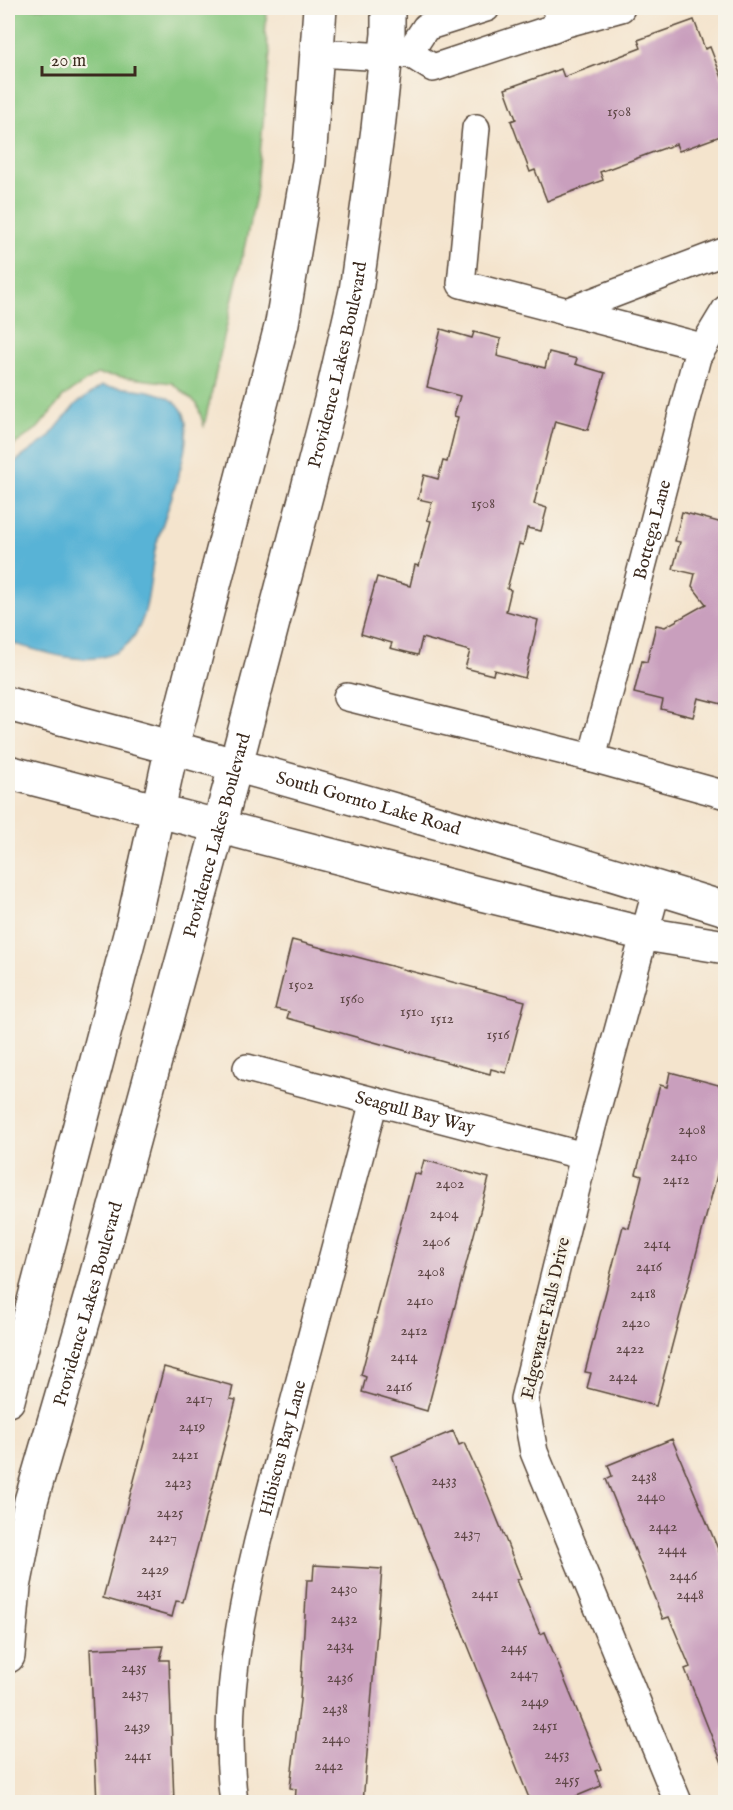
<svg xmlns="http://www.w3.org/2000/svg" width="733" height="1810" font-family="'IM FELL English',serif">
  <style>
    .green { fill: #87c77f; stroke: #61784e; stroke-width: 1.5 }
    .water { fill: #58b3d6; stroke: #4a6e7a; stroke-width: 1.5 }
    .building { fill: #c99fbd }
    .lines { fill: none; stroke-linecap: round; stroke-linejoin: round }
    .service-casing { stroke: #574638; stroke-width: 16 }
    .minor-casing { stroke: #574638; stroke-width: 30 }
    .tertiary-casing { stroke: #574638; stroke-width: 36 }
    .service { stroke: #fff; stroke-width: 14 }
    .minor { stroke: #fff; stroke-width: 27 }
    .tertiary { stroke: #fff; stroke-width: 33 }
    .labels { text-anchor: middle; stroke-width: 6; stroke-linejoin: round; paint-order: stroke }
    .number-label { font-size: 15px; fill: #5e4746 }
    .street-label { font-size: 18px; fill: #3b2a1e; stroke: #f7f3e8 }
  </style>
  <rect width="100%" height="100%" fill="#f7f3e8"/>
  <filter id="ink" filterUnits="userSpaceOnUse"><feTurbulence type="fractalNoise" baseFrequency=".0167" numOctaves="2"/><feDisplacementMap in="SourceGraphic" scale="12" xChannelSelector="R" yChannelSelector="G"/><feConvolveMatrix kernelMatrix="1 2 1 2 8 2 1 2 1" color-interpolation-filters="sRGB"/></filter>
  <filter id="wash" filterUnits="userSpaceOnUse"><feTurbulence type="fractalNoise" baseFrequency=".008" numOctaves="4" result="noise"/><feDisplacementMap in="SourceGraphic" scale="24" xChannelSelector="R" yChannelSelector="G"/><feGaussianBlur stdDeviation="1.35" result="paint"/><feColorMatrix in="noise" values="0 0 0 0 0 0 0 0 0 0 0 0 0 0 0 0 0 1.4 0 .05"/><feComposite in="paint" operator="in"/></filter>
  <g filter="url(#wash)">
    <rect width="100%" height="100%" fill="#f4e4cd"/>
    <!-- green -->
    <path class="green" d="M8,8h259l-2,27 5,17 -14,144 -52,230 -7,-22 -25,-21 -75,-9 -33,22 -26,32 -30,21z"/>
    <!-- water -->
    <path class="water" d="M102,386c24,3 66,1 80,24 17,28 -19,106 -26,136 -8,32 -4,80 -33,102 -31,23 -83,3 -115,-6v-175l40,-29 28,-34z"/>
    <g id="blocks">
      <!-- building -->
      <path class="building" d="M694,20l11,29 5,-2 16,41v46l-47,17 -3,-7 -25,9 -51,19 3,8 -56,21 -12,-31 -5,2 -19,-51 5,-2 -11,-30 56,-20 3,8 25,-9 52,-20 -3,-8z
        M441,329l31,9 2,-6 27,7 -4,17 48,12 4,-16 28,7 -2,5 30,9 -17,57 -33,-9 -21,83 13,4 -6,23 -14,-3 -4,17 -4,-1 -12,45 4,1 -5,21 32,9 -13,58 -31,-8 -1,5 -28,-7 5,-17 -48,-13 -4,17 -28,-7 2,-5 -31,-9 16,-57 33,9 5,-21 4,1 12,-45 -4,-1 5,-18 -14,-3 6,-24 14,4 5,-18 4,1 11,-45 -4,-1 6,-20 -33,-9z
        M682,512l44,12v181l-28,-7 -5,19 -32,-8 2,-9 -29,-7 8,-32 5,1 9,-37 9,2 41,-23 -14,-18 3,-12 -22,-5 7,-27 -5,-1z
        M292,940l233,61 -19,72 -15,-4 -1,5 -203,-56 2,-6 -14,-3z
        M670,1072l56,15v54l-70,265 -69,-18 4,-15 -6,-1 38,-146 6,2 13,-52 -6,-2 24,-89 7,2z
        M424,1160l65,18 -62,233 -65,-19 4,-15 -5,-2 53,-202 6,2z
        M164,1367l69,19 -3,13 6,1 -53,202 -7,-1 -4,16 -69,-19z
        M453,1431l6,14 5,-2 24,53 33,82 -4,2 23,54 5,-2 56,137 -6,2 6,15 -41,17h-29l-139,-347z
        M672,1439l54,129 -2,200 -39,-99 5,-2 -21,-50 -6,2 -57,-140 6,-3 -4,-11z
        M314,1565l68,4 -19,234h-68l1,-14 -6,-1 10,-88 7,-120h6z
        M164,1646l-4,14h9l5,143h-77l-7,-154z"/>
    </g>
  </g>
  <g filter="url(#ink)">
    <use href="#blocks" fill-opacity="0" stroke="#574638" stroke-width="1.5"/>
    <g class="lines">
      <!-- service casing -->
      <g class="service-casing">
        <path id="service" d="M549,8l5,20"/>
      </g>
      <!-- minor casing -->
      <g class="minor-casing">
        <g id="minor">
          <path d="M563,24l58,-16"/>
          <path d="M317,53l69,4 23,-4 24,15 121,-40 9,-4 17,-16"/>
          <path d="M409,53l17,-26 60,-19"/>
          <path d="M476,128l-15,156 241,63"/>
          <path d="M566,312l160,-61"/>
          <path d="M347,697l245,61 134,37"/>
          <path id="s1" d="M592,758l105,-401 29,-48"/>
          <path d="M657,888l-73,268 -60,243 10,53 144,350"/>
          <path id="s2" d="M247,1068l337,88"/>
          <path id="s3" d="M234,1802c-17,-128 23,-257 55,-380 28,-107 57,-214 85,-321"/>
        </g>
      </g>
      <!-- tertiary casing -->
      <g class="tertiary-casing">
        <g id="tertiary">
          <path id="s4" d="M8,704c241,63 480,131 718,205"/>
          <path d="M8,772l473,122 164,40 81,13"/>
          <path d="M8,1400l125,-477 39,-176 110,-424 27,-161 11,-154"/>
          <path id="s5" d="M8,1656l6,-69 17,-86 60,-206 145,-531 95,-364 25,-109 22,-162 10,-95v-26"/>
        </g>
      </g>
      <!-- service -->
      <use href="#service" class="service"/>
      <!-- minor -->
      <use href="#minor" class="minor"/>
      <!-- tertiary -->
      <use href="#tertiary" class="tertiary"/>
    </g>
  </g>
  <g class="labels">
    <!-- number labels -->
    <g class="number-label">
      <text x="619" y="116">1508</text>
      <text x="483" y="508">1508</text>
      <text x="301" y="989">1502</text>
      <text x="352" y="1003">1560</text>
      <text x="412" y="1016">1510</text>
      <text x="442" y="1023">1512</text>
      <text x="498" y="1039">1516</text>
      <text x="692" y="1134">2408</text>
      <text x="684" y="1161">2410</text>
      <text x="676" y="1184">2412</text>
      <text x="450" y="1188">2402</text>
      <text x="444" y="1218">2404</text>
      <text x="436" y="1246">2406</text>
      <text x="657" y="1248">2414</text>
      <text x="649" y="1271">2416</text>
      <text x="431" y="1276">2408</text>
      <text x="643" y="1298">2418</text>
      <text x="420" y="1305">2410</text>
      <text x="636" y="1327">2420</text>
      <text x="414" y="1335">2412</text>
      <text x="630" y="1353">2422</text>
      <text x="404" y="1361">2414</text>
      <text x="623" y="1381">2424</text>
      <text x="399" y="1391">2416</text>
      <text x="199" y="1403">2417</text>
      <text x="192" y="1431">2419</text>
      <text x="185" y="1459">2421</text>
      <text x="644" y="1481">2438</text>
      <text x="444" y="1485">2433</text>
      <text x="178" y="1487">2423</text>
      <text x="651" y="1501">2440</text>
      <text x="170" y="1517">2425</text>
      <text x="663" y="1531">2442</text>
      <text x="467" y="1538">2437</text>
      <text x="163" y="1542">2427</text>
      <text x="672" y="1554">2444</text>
      <text x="155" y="1574">2429</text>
      <text x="683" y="1580">2446</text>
      <text x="344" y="1593">2430</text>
      <text x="149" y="1597">2431</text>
      <text x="485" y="1598">2441</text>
      <text x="690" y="1599">2448</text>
      <text x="344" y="1623">2432</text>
      <text x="340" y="1650">2434</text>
      <text x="514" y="1652">2445</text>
      <text x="134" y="1672">2435</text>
      <text x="524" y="1678">2447</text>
      <text x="340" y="1682">2436</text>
      <text x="135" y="1698">2437</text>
      <text x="535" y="1706">2449</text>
      <text x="335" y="1713">2438</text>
      <text x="545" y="1730">2451</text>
      <text x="137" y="1731">2439</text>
      <text x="336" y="1743">2440</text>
      <text x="557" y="1759">2453</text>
      <text x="138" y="1760">2441</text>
      <text x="329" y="1770">2442</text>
      <text x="567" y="1784">2455</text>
    </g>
    <!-- street labels -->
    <g class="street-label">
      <text dy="6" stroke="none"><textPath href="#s5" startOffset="1334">Providence Lakes Boulevard</textPath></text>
      <text dy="6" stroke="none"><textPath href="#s1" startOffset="236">Bottega Lane</textPath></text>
      <text dy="6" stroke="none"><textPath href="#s4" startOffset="374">South Gornto Lake Road</textPath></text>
      <text dy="6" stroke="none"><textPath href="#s5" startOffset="848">Providence Lakes Boulevard</textPath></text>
      <text dy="6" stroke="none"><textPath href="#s2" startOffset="174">Seagull Bay Way</textPath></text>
      <text dy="6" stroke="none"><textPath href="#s5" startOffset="362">Providence Lakes Boulevard</textPath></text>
      <text transform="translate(545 1318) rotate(-77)" y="6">Edgewater Falls Drive</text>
      <text dy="6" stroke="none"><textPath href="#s3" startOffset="360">Hibiscus Bay Lane</textPath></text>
    </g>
  </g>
  <!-- margin -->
  <rect width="733" height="1810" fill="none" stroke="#f7f3e8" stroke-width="30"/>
  <!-- scale -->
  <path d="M42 66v9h93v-9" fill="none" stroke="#3b2a1e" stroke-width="3"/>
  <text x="51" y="66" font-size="18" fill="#3b2a1e" stroke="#f7f3e8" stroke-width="4.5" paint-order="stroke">20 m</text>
</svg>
